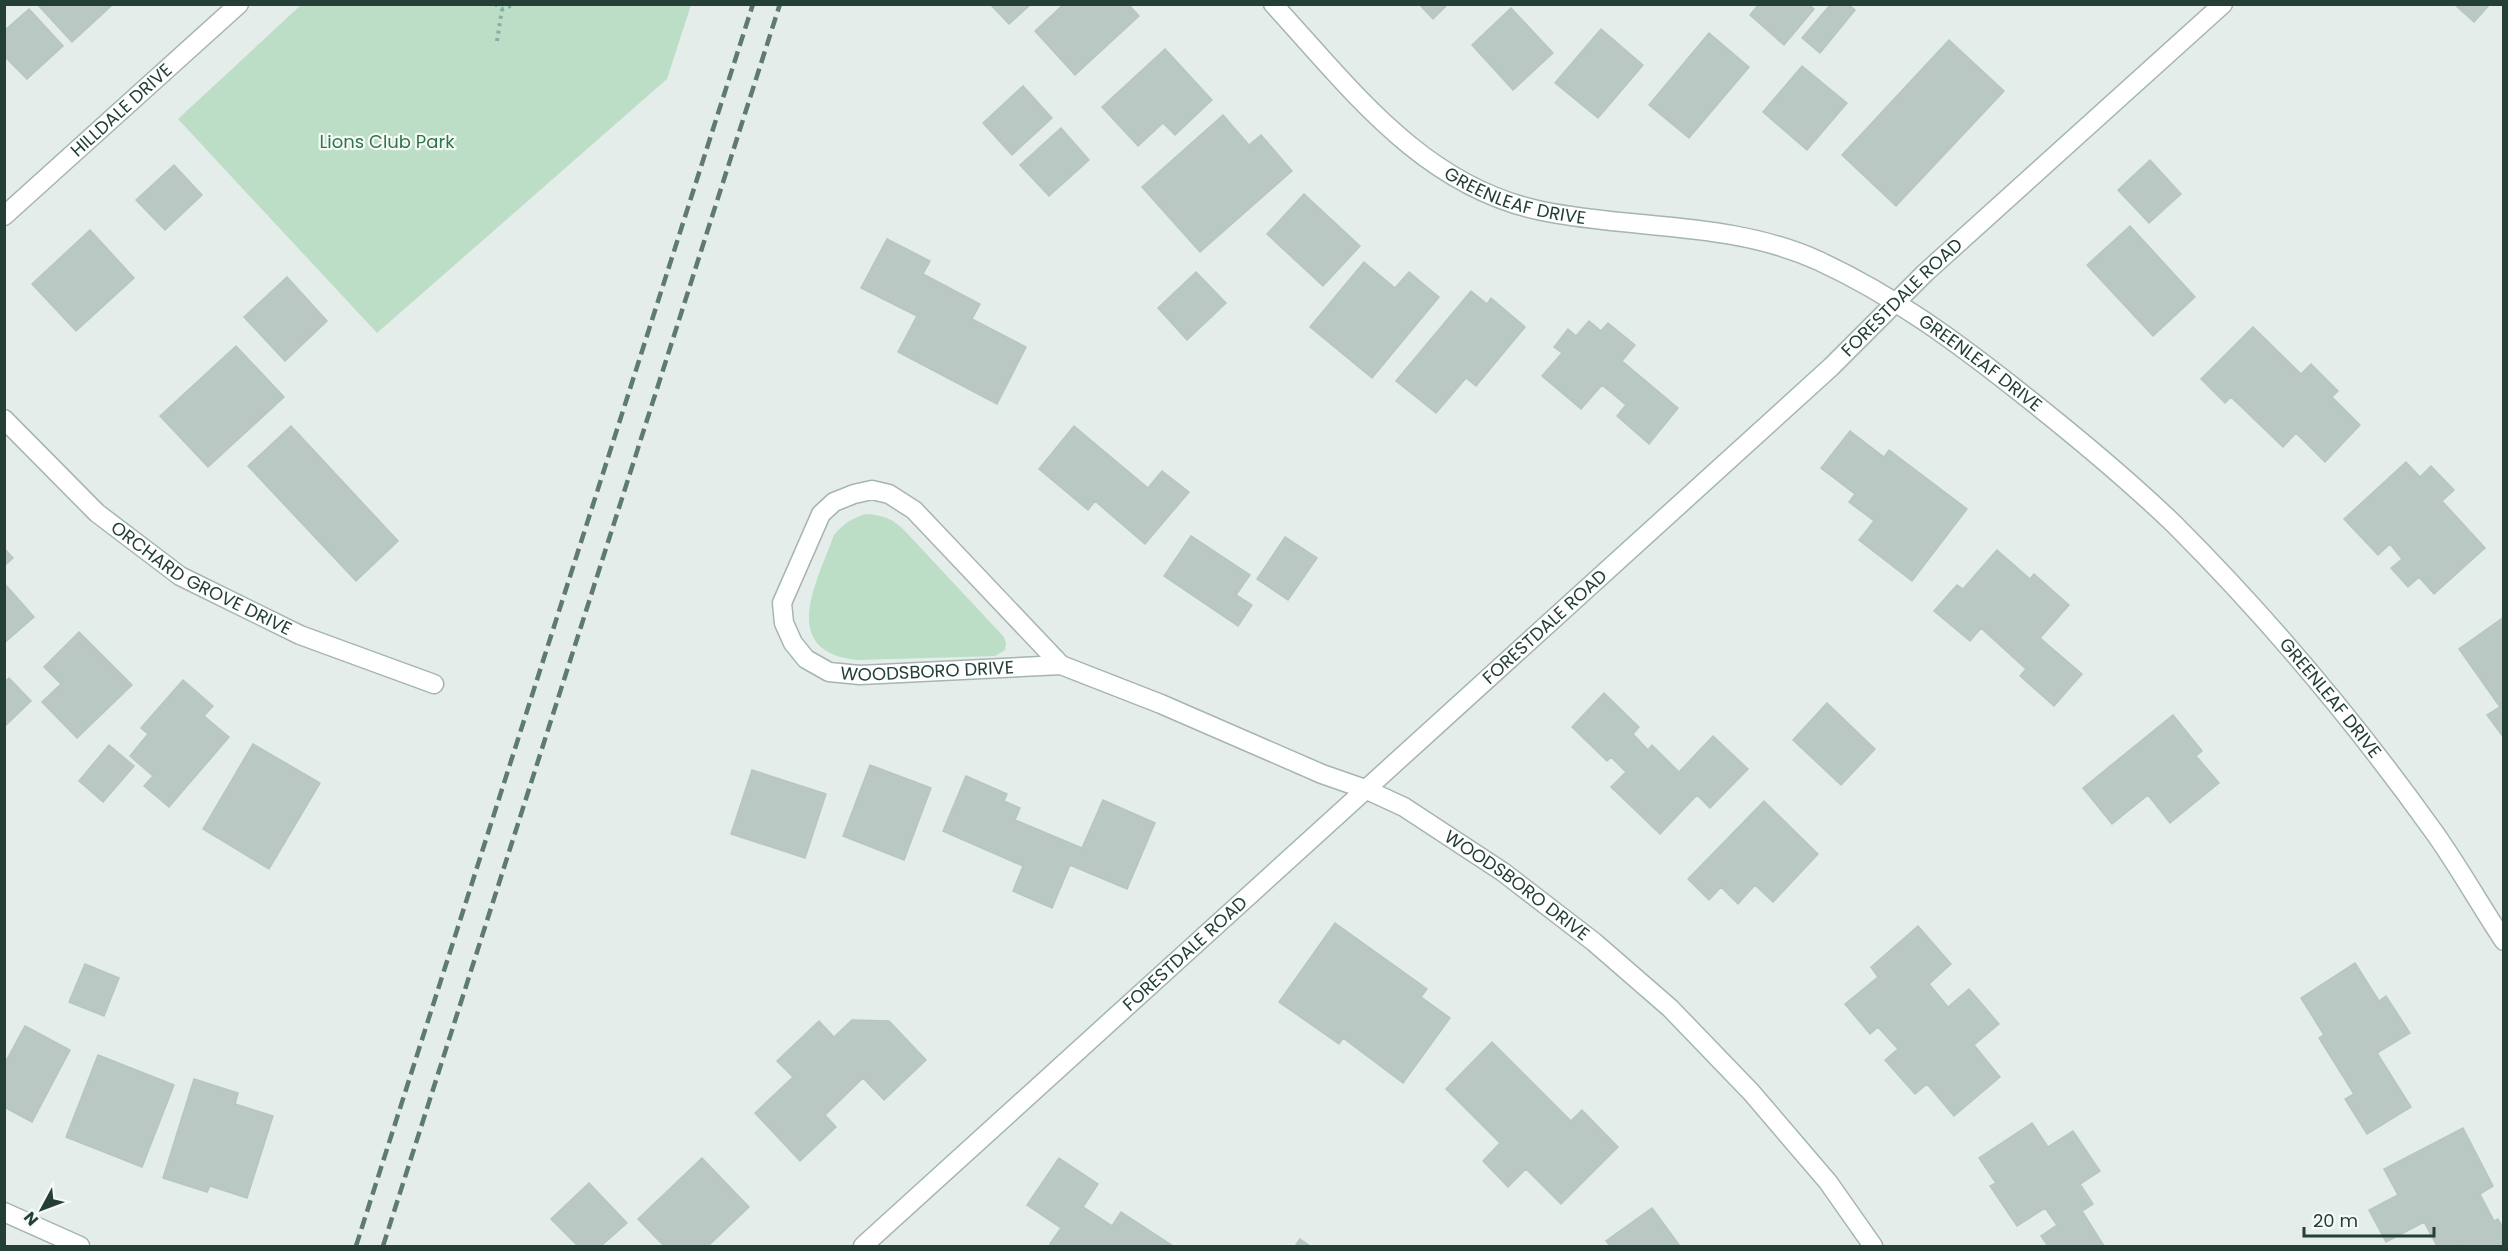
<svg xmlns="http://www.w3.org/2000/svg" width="2508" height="1251" font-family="Poppins,sans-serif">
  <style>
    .green { fill: #bddec6 }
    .building { fill: #b9c8c2; stroke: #b6c7c0; stroke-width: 1.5 }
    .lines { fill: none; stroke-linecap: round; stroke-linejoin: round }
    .minor-casing { stroke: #a6b5b0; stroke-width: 21 }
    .path { stroke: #85b0a2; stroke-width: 4; stroke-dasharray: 3 4.5; stroke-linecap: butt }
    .minor { stroke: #fff; stroke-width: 18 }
    .rail { stroke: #5e7a72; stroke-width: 4.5; stroke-dasharray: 12 6; stroke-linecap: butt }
    .labels { text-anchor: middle; stroke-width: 4.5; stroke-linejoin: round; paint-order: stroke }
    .street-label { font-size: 18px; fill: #233f37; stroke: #f5faf7 }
    .park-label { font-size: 18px; fill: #2e7549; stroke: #f5faf7 }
  </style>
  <rect width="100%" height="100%" fill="#e4ede9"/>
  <!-- green -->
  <path class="green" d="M302,4h389v1l-24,74 -290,254 -199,-214z
    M866,514c18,1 27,5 39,17l99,106 2,6 -1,7 -10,6 -137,4c-81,-8 -41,-78 -24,-125 9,-11 18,-17 32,-21z"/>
  <!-- building -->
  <path class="building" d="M37,4h73l1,2 -39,36z
    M990,4h41l-22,20z
    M1064,4h64l11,12 -64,59 -40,-44z
    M1419,4h29l-15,15z
    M1759,4h49l6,5 -30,36 -34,-30z
    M1831,4h17l7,6 -35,43 -18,-15z
    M2454,4h36l-16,18z
    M1511,8l42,45 -40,37 -41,-45z
    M29,9l34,37 -36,33 -23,-23v-25z
    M1601,29l42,36 -45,53 -43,-35z
    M1709,33l40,34 -60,71 -40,-33z
    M1949,40l55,51 -108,115 -54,-51z
    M1165,49l47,51 -37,35 -12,-12 -25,23 -36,-39z
    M1802,66l45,37 -40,47 -44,-38z
    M1023,86l29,32 -40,37 -29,-32z
    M1223,115l26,30 12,-10 31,36 -92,81 -58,-65z
    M1061,128l28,32 -40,36 -29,-31z
    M2150,160l31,34 -32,29 -31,-33z
    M174,165l28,30 -37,35 -29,-30z
    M1304,194l56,52 -37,40 -56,-52z
    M2130,226l65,71 -42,39 -66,-71z
    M90,230l44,48 -58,53 -44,-47z
    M887,239l43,22 -7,13 57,30 -8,15 54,28 -29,57 -99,-52 19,-36 -56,-28z
    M1364,262l31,26 14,-16 30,25 -67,81 -62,-51z
    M1196,272l30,31 -39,37 -29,-32z
    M287,277l40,44 -42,40 -41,-44z
    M1471,291l16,13 4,-6 34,29 -49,59 -10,-8 -30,35 -40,-32z
    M1589,321l12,10 7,-8 27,22 -13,16 56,47 -29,36 -32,-28 9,-11 -24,-20 -21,24 -39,-33 20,-23 -8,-6 14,-18 8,7z
    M2253,327l48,47 10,-10 27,27 -6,6 28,28 -35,37 -29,-29 -13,14 -52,-50 -6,6 -24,-24z
    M236,346l48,51 -76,70 -48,-51z
    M291,426l107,115 -42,40 -108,-115z
    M1074,426l74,62 14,-17 27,21 -44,52 -50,-43 -7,9 -49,-41z
    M1850,431l34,26 5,-7 78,59 -55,72 -53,-41 15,-19 -25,-19 6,-8 -34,-26z
    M2406,462l14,15 11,-11 23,24 -12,11 43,47 -51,46 -15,-17 -11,10 -17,-19 11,-9 -12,-15 -12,11 -34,-36z
    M1191,536l59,39 -14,20 16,10 -14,21 -74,-50z
    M1285,537l32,21 -29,42 -31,-21z
    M4,548l9,10 -9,8z
    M1997,550l33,29 4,-5 35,31 -29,33 42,36 -28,32 -34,-30 6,-7 -45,-41 -11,13 -36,-30 23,-26 6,4z
    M4,583l30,34 -30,26z
    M2504,617v121l-17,-23 13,-8 -41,-58z
    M79,632l53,53 -55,53 -35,-36 19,-18 -17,-17z
    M9,678l22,23 -27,26v-45z
    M183,680l30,26 -9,10 25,21 -60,70 -25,-21 9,-10 -23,-20 18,-22 -7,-6z
    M1604,693l35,34 -6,7 15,16 4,-5 27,27 34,-36 35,33 -38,39 -13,-13 -37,39 -49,-47 15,-15 -15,-15 -4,4 -35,-34z
    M1827,703l48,46 -34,36 -48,-45z
    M2173,715l29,36 -6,5 23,27 -49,40 -22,-28 -36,29 -29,-36z
    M253,744l67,39 -51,86 -66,-40z
    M109,745l25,21 -31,36 -24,-21z
    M870,765l61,23 -27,72 -61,-24z
    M752,770l74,24 -21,64 -74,-24z
    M966,776l41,18 -3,7 16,7 -5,12 67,28 21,-48 52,23 -28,66 -57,-24 -18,43 -39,-17 10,-25 -80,-35z
    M1764,801l54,53 -45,48 -18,-17 -17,19 -17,-17 -12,13 -21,-21z
    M1335,923l92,66 -6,8 29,21 -47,65 -60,-45 -4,6 -60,-42z
    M1918,926l33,38 -22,20 19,23 21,-18 30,35 -25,21 26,32 -46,39 -27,-32 -12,10 -30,-34 13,-11 -20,-22 -8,7 -25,-30 33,-27 -7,-10z
    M2355,963l24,38 7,-5 24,37 -33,20 34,54 -44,27 -22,-35 9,-5 -35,-56 5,-3 -23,-37z
    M85,964l34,14 -15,38 -35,-14z
    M852,1020l37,1 37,39 -42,40 -21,-22 -38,37 11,12 -36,34 -45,-48 38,-36 -16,-16 42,-40 15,16z
    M25,1026l45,24 -38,72 -28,-15v-42z
    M1492,1042l79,79 11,-11 36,37 -57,57 -35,-35 -18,18 -25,-26 17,-18 -54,-54z
    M98,1055l76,30 -32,82 -76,-30z
    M194,1079l44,14 -3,11 38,12 -26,82 -37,-12 -3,6 -44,-14z
    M2032,1123l16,24 25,-16 27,40 -20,13 13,20 -11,7 22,35h-56l-7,-10 16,-11 -12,-17 -28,18 -27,-40 6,-3 -17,-25z
    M2463,1128l30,58 -13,8 14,27 4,-2 6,10v17h-40l-1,-2 -5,2h-21l-13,-24 -38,20 -17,-32 29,-15 -14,-26z
    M702,1158l47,49 -41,39h-44l-26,-27z
    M1059,1158l39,26 -15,23 29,19 9,-14 52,34h-118l-5,-2 11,-16 -34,-23z
    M589,1183l38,40 -26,23h-23l-27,-27z
    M1652,1208l28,38h-70l-4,-5z
    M1300,1239l10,7h-15z"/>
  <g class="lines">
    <!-- minor casing -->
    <g class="minor-casing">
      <g id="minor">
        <path id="s1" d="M1273,4c78,85 150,183 269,207 92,19 190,10 277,50 74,34 139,82 202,132 52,41 105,85 153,131 95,95 182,199 260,308 25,35 46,73 70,109"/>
        <path id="s2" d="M4,216l235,-212"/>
        <path id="s3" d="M4,419l93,94 83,63 120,59 134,49"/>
        <path id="s4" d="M1061,665l-147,-155 -25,-16 -17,-4 -18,4 -20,8 -13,12 -39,89 2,20 9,20 13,16 23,13 31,3 201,-10 100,39 161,70 43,15 39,18 99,65 91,70 76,66 81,84 77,90 45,64"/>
        <path d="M4,1212l76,34"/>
        <path id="s5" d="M863,1246l968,-879 94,-94 298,-269"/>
      </g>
    </g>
    <!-- path -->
    <path class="path" d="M495,4l7,5 14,-5
      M497,41l5,-32"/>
    <!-- minor -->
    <use href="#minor" class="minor"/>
    <!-- rail -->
    <path class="rail" d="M356,1246l397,-1242
      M383,1246l397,-1242"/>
  </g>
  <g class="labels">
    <!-- street labels -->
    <g class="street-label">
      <text dy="6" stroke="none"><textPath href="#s2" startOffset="158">HILLDALE DRIVE</textPath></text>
      <text dy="6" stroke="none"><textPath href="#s1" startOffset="316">GREENLEAF DRIVE</textPath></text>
      <text dy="6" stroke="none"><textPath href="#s5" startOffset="1407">FORESTDALE ROAD</textPath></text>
      <text dy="6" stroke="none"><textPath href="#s1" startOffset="820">GREENLEAF DRIVE</textPath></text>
      <text dy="6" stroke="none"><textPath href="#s3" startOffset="256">ORCHARD GROVE DRIVE</textPath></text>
      <text dy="6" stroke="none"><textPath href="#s5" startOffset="921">FORESTDALE ROAD</textPath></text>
      <text dy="6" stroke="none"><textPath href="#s4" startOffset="603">WOODSBORO DRIVE</textPath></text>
      <text dy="6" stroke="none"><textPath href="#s1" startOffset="1306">GREENLEAF DRIVE</textPath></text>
      <text dy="6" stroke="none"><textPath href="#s4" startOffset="1246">WOODSBORO DRIVE</textPath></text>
      <text dy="6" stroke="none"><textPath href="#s5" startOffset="435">FORESTDALE ROAD</textPath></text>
    </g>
    <!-- park labels -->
    <g class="park-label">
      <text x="387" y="148">Lions Club Park</text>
    </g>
  </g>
  <!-- border -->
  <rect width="2508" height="1251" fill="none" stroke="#233f37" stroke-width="12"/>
  <!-- north arrow -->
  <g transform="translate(42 1209) rotate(229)" stroke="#f5faf7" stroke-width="4.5" paint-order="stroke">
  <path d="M0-4.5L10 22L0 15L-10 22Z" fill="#233f37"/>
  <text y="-9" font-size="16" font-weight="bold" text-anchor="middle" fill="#233f37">N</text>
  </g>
  <!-- scale -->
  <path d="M2304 1227v9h130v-9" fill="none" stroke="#233f37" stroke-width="3"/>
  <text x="2313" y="1227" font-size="18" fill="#233f37" stroke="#f5faf7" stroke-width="4.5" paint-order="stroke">20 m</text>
</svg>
